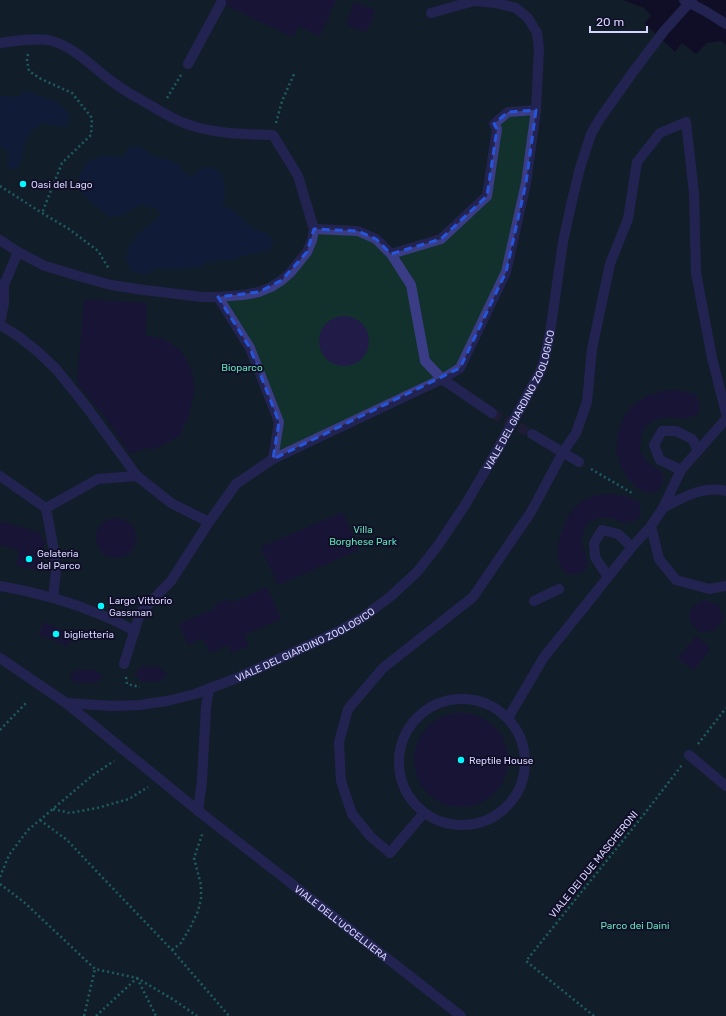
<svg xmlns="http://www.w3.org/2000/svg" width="726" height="1016" font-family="Rubik,sans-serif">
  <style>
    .green { fill: #12312d }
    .water { fill: #0e2a4c }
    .building { fill: #211b48 }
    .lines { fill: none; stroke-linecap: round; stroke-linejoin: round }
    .minor-tunnel { stroke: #2f2d47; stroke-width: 10; stroke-dasharray: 10 5; stroke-linecap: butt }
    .path { stroke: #2fb9a7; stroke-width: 2.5; stroke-dasharray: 2 3; stroke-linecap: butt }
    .minor { stroke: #3a3d86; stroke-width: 10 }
    .marked { fill: none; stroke: #2655da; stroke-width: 3; stroke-dasharray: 8 5; stroke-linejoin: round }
    .poi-dot { fill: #01f8ff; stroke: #110f27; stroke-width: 1.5 }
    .labels { text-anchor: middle; stroke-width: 4; stroke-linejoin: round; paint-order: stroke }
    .poi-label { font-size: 10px; fill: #d6d5ff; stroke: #110f27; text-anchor: start }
    .park-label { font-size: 10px; fill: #5fe1b7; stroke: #110f27 }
    .street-label { font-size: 10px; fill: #d6d5ff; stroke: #110f27 }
  </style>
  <rect width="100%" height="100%" fill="#110f27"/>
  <!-- green -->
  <path class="green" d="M0,0h623l21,8 7,8 -7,7 31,29 7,-9 14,11 11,-11 14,-2 5,4v971h-726z"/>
  <!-- water -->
  <path class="water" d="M26,91l30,10 14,14 -4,12 -23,-4 -9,6 -7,8 -3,9 -2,13 -6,11 -9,-4c3,-12 4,-14 -7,-20v-50l18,1z
    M129,147h12l12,9 17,4 8,4 4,7 10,7 8,-10 12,-1 10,7 3,14 -2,18 9,4 20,18 14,5 8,8 -6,10 -19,3 -17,6 -20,1 -13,6 -20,2 -24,-1 -10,7 -14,-4 -5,-12 3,-13 9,-11 22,-20 -3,-7 -18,-3 -18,11 -11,1 -19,-15 -12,-13 1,-15 7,-12 19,-7 9,2 10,-1z"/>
  <!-- building -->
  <path class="building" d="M214,0h122l-16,36 -22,-10 -5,11z
    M354,2l21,8 -8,22 -21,-7z
    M84,299l63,4 -2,32 19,4 17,12 12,22 1,19 -5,23 -10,21 -18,10 -11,5 -1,-4 -19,7 -24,-36 -29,-35z
    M319 341a25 25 0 1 1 50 0a25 25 0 1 1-50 0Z
    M678,390l17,4 5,11 -3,10 -13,4 -15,-2 -14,3 -10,6 -4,10 -1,14 6,11 11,7 6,6v9l-5,8 -8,2 -10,-3 -11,-10 -8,-13 -5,-17 2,-16 3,-10 4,-9 7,-9 15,-10 15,-5z
    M610,494l14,2 15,6 2,12 -5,7 -12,2 -12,-5h-13l-9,3 -6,8 -3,12 6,18v8l-6,6 -9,2 -7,-3 -6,-8 -2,-14 3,-14 5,-13 4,-8 5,-7 8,-7 15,-6z
    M343,512l16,38 -81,35 -17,-38z
    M96 538a20 20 0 1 1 40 0a20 20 0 1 1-40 0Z
    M0,521l39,11 6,10 -6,28 -23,-4 3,-16 -19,-5z
    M267,587l14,32 -37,16 5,11 -17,7 -4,-8 -18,8 -7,-15 -15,7 -9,-21 37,-16 -1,-3 14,-6 2,4z
    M704,600l14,4 5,15 -9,12 -15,1 -10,-12 2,-12z
    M44,622l29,12 -5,12 -29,-11z
    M696,636l15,12 -17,22 -16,-12z
    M140,667h18l9,7 -7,8h-18l-7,-7z
    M75,670h20l8,6 -8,7h-21l-4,-7z
    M414 760a47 47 0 1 1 94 0a47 47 0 1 1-94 0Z"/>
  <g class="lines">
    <!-- minor-tunnel -->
    <path class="minor-tunnel" d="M492,413l40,21"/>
    <!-- path -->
    <path class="path" d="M28,54l-1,6 2,11 12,8 31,14 20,25 -1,17 -29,28 -20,50
      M167,98l14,-23
      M276,123l6,-22 13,-29
      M0,186l42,27 27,16 29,22 11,18
      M591,469l41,24
      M126,677l1,7 13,3
      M0,730l26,-27
      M698,744l28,-36
      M53,809l17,4 27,-5 32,-9 19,-12
      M40,820l27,20 35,37 70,73 57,66
      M0,877l9,-22 19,-25 65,-55 21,-14
      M0,884l25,19 70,66 42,9 37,22 23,16
      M172,950l9,-7 10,-17 7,-15 3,-12v-14l-7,-27 9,-26
      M137,978l19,38
      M84,1016l11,-47
      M96,1016l41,-38
      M594,1016l-68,-55 119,-148 37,-48"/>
    <!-- minor -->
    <g class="minor">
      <path d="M684,0l21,11 21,13"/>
      <path d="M431,13l43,-12 22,2 20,5 12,10 9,15 2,16 -3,61"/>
      <path d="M0,43c14,-2 38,-6 52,-2 25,7 44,30 65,44 8,6 17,11 26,16 11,6 23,14 34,19 30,14 64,14 96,15l25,41 16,53 -2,11 -5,12 -17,21 -8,7 -11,7 -12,5 -16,3 -25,2h-16l-58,-7 -33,-5 -29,-8 -37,-11 -27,-14 -18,-12"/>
      <path d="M188,64l33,-61"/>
      <path d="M314,229l44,2 18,8 15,15 20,31 14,76 17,18 50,34"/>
      <path d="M0,284l4,1v18l-4,20"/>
      <path d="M4,285l14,-33"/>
      <path d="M218,297l32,51 29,74 -6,37"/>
      <path d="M0,325l18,11 19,15 19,18 30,37 51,70 34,27 38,19"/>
      <path d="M532,434l47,28"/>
      <path d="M681,470l-21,-10 -6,-15 8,-14h14l16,8 6,11"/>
      <path d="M0,476l46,32 52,-29 39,-3"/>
      <path d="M46,508l8,43 2,20 -3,27"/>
      <path d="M663,508c19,-10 40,-23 63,-17"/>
      <path d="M651,526l8,33 17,21 33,9 17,-3"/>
      <path d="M608,577l-13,-20 -1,-14 8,-13 16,4 14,13"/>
      <path d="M0,586c36,6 71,16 104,30 11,4 21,10 31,15"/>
      <path d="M534,601l25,-12"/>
      <path id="s1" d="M0,658l66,45 140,114 255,199"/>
      <path d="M124,664l16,-51 31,-32 38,-59 27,-38 37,-25 169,-80 18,-11 46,-96 20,-89 10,-73 -28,2 -14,12 3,5 -10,67 -46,43 -50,15"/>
      <circle cx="462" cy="762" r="63"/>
      <path id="s2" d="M66,703l45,3 28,-1 28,-4 28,-7 42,-16 83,-38 19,-9 23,-13 29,-22 26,-24 22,-28 26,-39 33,-56 42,-77 4,-11 6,-28 13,-91 8,-37 9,-37 11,-34 8,-14 34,-48 31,-41 28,-31"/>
      <path d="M508,718l36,-61 37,-46 51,-64 19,-21 12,-18 18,-38 45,-51"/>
      <path d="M689,755l37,31"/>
      <path d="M198,811l4,-30 4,-74 3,-18"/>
      <path d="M423,814l-33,39 -19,-16 -19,-23 -11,-33 -2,-39 9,-33 35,-41 90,-71 58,-85 32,-60 13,-19 11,-31 5,-53 18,-85 18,-45 9,-57 23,-29 26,-11 8,71 2,80 16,85 14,55"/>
    </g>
  </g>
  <!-- marked area -->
  <path d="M0 0H726V1016H0ZM536,110l-10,73 -20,89 -46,96 -187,91 6,-37 -29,-74 -32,-51 41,-5 23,-12 25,-28 7,-23 44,2 18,8 15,15 50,-15 46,-43 10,-67 -3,-5 14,-12z" fill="#110f27" fill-opacity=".55" fill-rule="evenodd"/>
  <path class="marked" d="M536,110l-10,73 -20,89 -46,96 -187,91 6,-37 -29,-74 -32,-51 41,-5 23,-12 25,-28 7,-23 44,2 18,8 15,15 50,-15 46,-43 10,-67 -3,-5 14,-12z"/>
  <!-- markers -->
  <g class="poi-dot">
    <circle cx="23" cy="184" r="4"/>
    <circle cx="29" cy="559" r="4"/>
    <circle cx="101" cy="606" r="4"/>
    <circle cx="56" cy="634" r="4"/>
    <circle cx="461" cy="760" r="4"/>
  </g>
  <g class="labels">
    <!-- poi labels -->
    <g class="poi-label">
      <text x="31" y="188">Oasi del Lago</text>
      <text x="37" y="557">Gelateria<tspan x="37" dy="12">del Parco</tspan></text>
      <text x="109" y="604">Largo Vittorio<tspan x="109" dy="12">Gassman</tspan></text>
      <text x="64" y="638">biglietteria</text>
      <text x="469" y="764">Reptile House</text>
    </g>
    <!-- park labels -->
    <g class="park-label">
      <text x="242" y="371">Bioparco</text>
      <text x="363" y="533">Villa<tspan x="363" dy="12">Borghese Park</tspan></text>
      <text x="635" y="929">Parco dei Daini</text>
    </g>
    <!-- street labels -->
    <g class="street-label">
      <text dy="4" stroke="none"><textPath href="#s2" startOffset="587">VIALE DEL GIARDINO ZOOLOGICO</textPath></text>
      <text dy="4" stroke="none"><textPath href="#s2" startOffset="251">VIALE DEL GIARDINO ZOOLOGICO</textPath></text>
      <text transform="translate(593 864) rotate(-51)" y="4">VIALE DEI DUE MASCHERONI</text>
      <text dy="4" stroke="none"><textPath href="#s1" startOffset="432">VIALE DELL'UCCELLIERA</textPath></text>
    </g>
  </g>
  <!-- scale -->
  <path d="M590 26v6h57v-6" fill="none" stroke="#d6d5ff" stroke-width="2"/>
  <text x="596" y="26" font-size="12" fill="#d6d5ff" stroke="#110f27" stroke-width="3" paint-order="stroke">20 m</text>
</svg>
